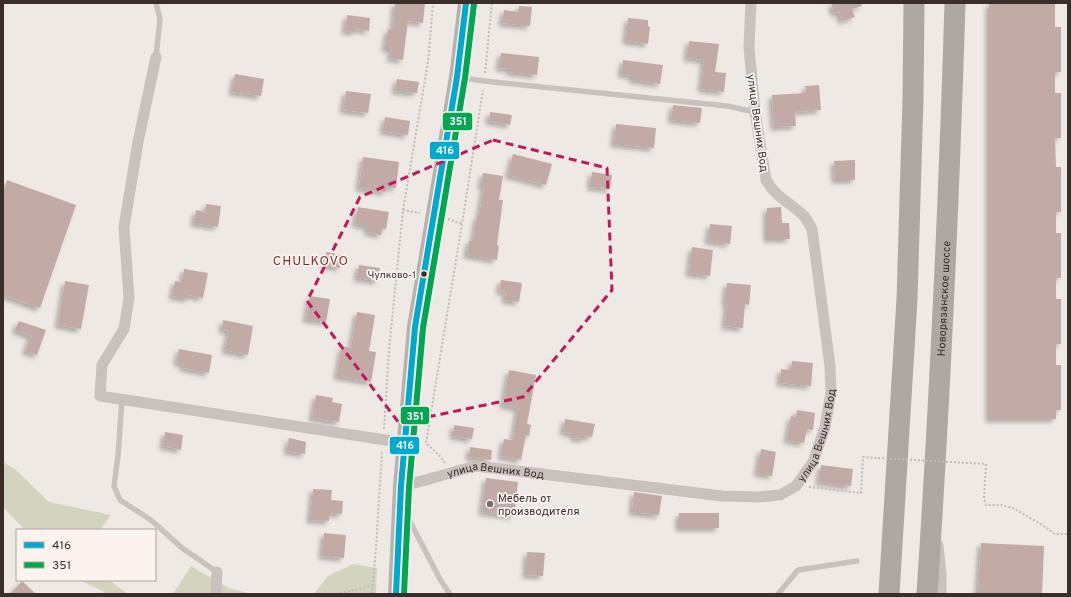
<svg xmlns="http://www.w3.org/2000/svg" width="1071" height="597" font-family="Overpass,sans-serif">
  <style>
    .green { fill: #d3d4c0 }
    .building { fill: #c2aba7; filter: url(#shadow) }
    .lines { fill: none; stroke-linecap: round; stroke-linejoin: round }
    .path { stroke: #c2bab6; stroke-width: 2; stroke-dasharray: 2 2; stroke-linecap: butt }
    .lane { stroke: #c9c1be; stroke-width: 5.5 }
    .street { stroke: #c9c1be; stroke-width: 11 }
    .secondary { stroke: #b9b1ae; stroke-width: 16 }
    .highway { stroke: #aea8a4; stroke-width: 21 }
    .path-bridge { stroke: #c2bab6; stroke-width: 2; stroke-dasharray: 2 2; stroke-linecap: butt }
    .bus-1-casing { stroke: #fbf3ee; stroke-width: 9 }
    .bus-2-casing { stroke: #fbf3ee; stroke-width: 9 }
    .bus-1 { stroke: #00a9ce; stroke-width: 6 }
    .bus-2 { stroke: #00a651; stroke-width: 6 }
    .marked { fill: none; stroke: #c2185b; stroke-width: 3; stroke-dasharray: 8 5; stroke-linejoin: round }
    .bus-dot { fill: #3a2e2b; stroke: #fbf3ee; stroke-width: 1.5 }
    .poi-dot { fill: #796f6c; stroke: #fbf3ee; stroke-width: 1.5 }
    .labels { text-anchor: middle; stroke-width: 3.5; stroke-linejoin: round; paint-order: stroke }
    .bus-label { font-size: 10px; fill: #3a2e2b; stroke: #fbf3ee; text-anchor: end }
    .street-label { font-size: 11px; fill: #3a2e2b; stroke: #fbf3ee }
    .poi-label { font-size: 11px; fill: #3a2e2b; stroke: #fbf3ee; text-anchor: start }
    .quarter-label { font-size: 13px; letter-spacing: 1px; fill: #892e25; stroke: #fbf3ee }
    .line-badge { stroke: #fbf3ee; stroke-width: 1.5 }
    .badge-label { font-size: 11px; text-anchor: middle; font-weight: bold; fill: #fff }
  </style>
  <defs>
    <filter id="shadow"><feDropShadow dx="-3.5" dy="3.5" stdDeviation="2" flood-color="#0004"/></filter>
  </defs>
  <rect width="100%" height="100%" fill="#efe9e5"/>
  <!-- green -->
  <path class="green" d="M3,462l12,7 34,33 62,13 -11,15h-75l-22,-23z
    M353,564l24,4 -1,26h-62l14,-18z
    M191,566l38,22 22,6h-78z
    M79,580h30l19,14h-23l-2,-3z"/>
  <!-- building -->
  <path class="building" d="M395,3h30l-2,20 -15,-2 -5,39 -13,-2 2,-9h-7l3,-20 5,1z
    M831,3h30l1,3 -10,3 3,8 -13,4 -3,-9 -5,1z
    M989,3h66v24h6v45h-6v21h6v45h-6l1,29h5v45h-5v21h5v45h-5v21h5v45h-5v21h5v45h-5v9h-67z
    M519,6l13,1 -2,19 -28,-3 2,-13 14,2z
    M347,15l23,3 -1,13 -13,-2 -1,3 -10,-1z
    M628,18l20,2v6l2,1 -2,17 -22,-3z
    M689,41l30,3 -4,28 11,1 -2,19 -23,-3 3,-29 -17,-2z
    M501,53l38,4 -2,18 -27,-3v-3l-11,-1z
    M623,60l40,5 -3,19 -27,-4v-4l-12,-2z
    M235,74l29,5 -3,17 -29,-4z
    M397,79l22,3 -2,11 -22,-2z
    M819,85l2,25 -26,2 1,14 -22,1 -2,-32 34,-2 -1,-7z
    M346,91l25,3 -3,19 -25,-3z
    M673,105l29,3 -2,15 -29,-3z
    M490,112l22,3 -2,10 -21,-4z
    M385,117l25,4 -2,14 -25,-4z
    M616,124l40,4 -2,20 -40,-4z
    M513,154l39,10 -6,21 -38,-10z
    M363,157l36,5 -3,26 -9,-1 -1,5 -27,-4z
    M855,160v20h-20l-1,-19z
    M592,172l20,3 -2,14 -20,-2z
    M483,173l20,3 -4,24h4l-6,45 2,1 -2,14 -30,-5 2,-14h4l4,-25h2l5,-30h-3z
    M7,180l69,25 -36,103 -37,-13v-103z
    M206,204l15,2 -3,21 -24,-4 2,-13 9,2z
    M358,207l31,5 -3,17h-4l-1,6 -14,-3 1,-6 -13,-2z
    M781,207l1,16h7l1,16h-23v-31z
    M710,224l22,2 -2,18 -22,-3z
    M692,247l21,3 -3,26 -21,-3z
    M326,252l16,3 -2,13 -16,-3z
    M359,265l21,3 -2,13 -21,-3z
    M184,269l24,4 -5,25 -14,-3v4l-17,-3 3,-15 7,1z
    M501,280l21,3 -3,19 -14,-2 1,-8 -7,-1z
    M65,281l24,4 -8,44 -23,-4z
    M727,283l24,2 -2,20 -4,-1 -2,24 -18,-2 2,-23 -2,-1z
    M310,296l20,3 -4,23 -20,-3z
    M357,312l18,3 -6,36 7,1 -5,30 -34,-6 5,-30 9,2z
    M223,320l30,6 -5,29 -23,-5 4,-19 -7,-1z
    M19,321l27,9 -9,25 -12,-4 6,-15 -16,-6z
    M179,349l33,6 -3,18 -26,-5 1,-4 -7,-2z
    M792,361l21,2 -2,23 -31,-3 1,-14 10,1z
    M509,370l27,5 -9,49 4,1 -2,11 -3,-1 -5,25 -20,-4 3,-17 9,1 5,-32 -15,-3z
    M316,395l17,3 -1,4 10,2 -3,18 -27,-4z
    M797,410l18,3 -2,17 -6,-1 -3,14 -17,-3 4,-24 5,1z
    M565,419l30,5 -3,13 -6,-1 -1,3 -11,-1v-4l-11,-2z
    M454,425l20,3 -2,11 -19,-3z
    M165,432l18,3 -2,15 -18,-4z
    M289,438l17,4 -1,12 -18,-3z
    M470,447l22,3 -1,10 -22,-3z
    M761,449l15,3 -4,24 -15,-3z
    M821,465l32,4 -2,17 -32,-4z
    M486,478l32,4 -4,34 -32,-4z
    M313,489l19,1 -1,10 12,1 -1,13 -12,-1 -1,8 -19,-1z
    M634,492l28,4 -3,19 -27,-3z
    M679,513h40v15h-40z
    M324,533l22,2 -2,23 -22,-2z
    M981,543l63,3 -2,48h-64z
    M527,552l18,1 -2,23 -17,-1z
    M22,581l14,13h-26z"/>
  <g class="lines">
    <!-- path -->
    <path class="path" d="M485,73l7,-70
      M403,210l17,3
      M448,219l14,5
      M384,429l5,-79 14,-140 25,-148 5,-59
      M445,463l-6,-8 -13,-12 36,-219 21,-134
      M986,464l-2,35 2,6h15l12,3 31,18 11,8h13
      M809,487l52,6 2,-36 15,1
      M336,594l36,-8
      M372,594l4,-46 6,-97"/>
    <!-- lane -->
    <path class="lane" d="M156,3l4,16 -4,38
      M457,77l27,4 243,25 28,6
      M122,399l-4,57 -4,30 6,14 31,20 31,28 35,24
      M405,512l36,69 9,13
      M778,594l20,-24 59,-9"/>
    <!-- street -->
    <g class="street">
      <path d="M156,57l-18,85 -14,85 5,71 -5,31 -22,36 -2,31 305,47"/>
      <path id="s1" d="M401,486c26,-5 50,-14 75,-20l246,30 36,1 22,-2 16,-9 17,-24 12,-35 6,-35 -1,-26 -18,-137c-3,-5 -5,-10 -9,-14 -13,-12 -28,-19 -37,-35l-11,-68 -6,-65 2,-44"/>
      <path d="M938,545l3,29v20"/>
      <path d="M216,594l1,-22"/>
    </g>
    <!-- secondary -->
    <path class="secondary" d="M396,594l5,-108 14,-159 42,-250 9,-74"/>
    <!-- highway -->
    <g class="highway">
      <path d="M889,594l18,-295 6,-200 1,-96"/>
      <path id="s2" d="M927,594c13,-197 22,-394 28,-591"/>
    </g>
    <!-- path-bridge -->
    <path class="path-bridge" d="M878,458l108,6"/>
    <!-- bus-1 casing -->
    <g class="bus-1-casing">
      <path id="bus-1" d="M396,594l5,-108 14,-159 42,-250 9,-74"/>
    </g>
    <!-- bus-2 casing -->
    <g class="bus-2-casing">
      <path id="bus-2" d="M404,594l5,-107 14,-159 42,-250 9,-74"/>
    </g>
    <!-- bus-1 -->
    <use href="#bus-1" class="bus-1"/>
    <!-- bus-2 -->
    <use href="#bus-2" class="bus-2"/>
  </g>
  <!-- marked area -->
  <path class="marked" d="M493,140l114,28 5,122 -89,107 -124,26 -92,-122 53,-104z"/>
  <!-- markers -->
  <circle class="bus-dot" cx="424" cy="274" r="3.5"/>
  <circle class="poi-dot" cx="490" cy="504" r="4"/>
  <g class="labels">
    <!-- bus labels -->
    <g class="bus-label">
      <text x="416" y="278">Чулково-1</text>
    </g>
    <!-- street labels -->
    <g class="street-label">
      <text transform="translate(758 123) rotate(82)" y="4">улица Вешних Вод</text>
      <text dy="4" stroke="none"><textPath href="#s2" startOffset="296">Новорязанское шоссе</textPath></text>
      <text dy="4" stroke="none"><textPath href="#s1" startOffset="458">улица Вешних Вод</textPath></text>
      <text dy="4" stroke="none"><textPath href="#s1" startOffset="97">улица Вешних Вод</textPath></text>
    </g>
    <!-- poi labels -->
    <g class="poi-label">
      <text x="498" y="502">Мебель от<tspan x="498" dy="13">производителя</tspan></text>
    </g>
    <!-- quarter labels -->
    <g class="quarter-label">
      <text x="311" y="265">CHULKOVO</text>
    </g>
  </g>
  <g class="line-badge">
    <rect x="442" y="112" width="31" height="19" rx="4" fill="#00a651"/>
    <rect x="429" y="141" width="31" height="19" rx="4" fill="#00a9ce"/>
    <rect x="400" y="406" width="30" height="19" rx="4" fill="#00a651"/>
    <rect x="389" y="436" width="31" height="19" rx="4" fill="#00a9ce"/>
  </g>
  <g class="badge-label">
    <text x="458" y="125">351</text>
    <text x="445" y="154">416</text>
    <text x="415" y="420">351</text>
    <text x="405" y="449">416</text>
  </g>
  <!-- border -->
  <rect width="1071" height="597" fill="none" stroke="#3a2e2b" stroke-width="8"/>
  <!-- legend -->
  <rect x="16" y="529" width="140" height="52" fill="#fbf3ee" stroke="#aea4a0"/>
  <rect x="24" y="542" width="20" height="6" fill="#00a9ce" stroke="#aea4a0"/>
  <text x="52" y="549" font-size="12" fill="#3a2e2b">416</text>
  <rect x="24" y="562" width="20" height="6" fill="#00a651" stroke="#aea4a0"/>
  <text x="52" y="569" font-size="12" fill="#3a2e2b">351</text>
</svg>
